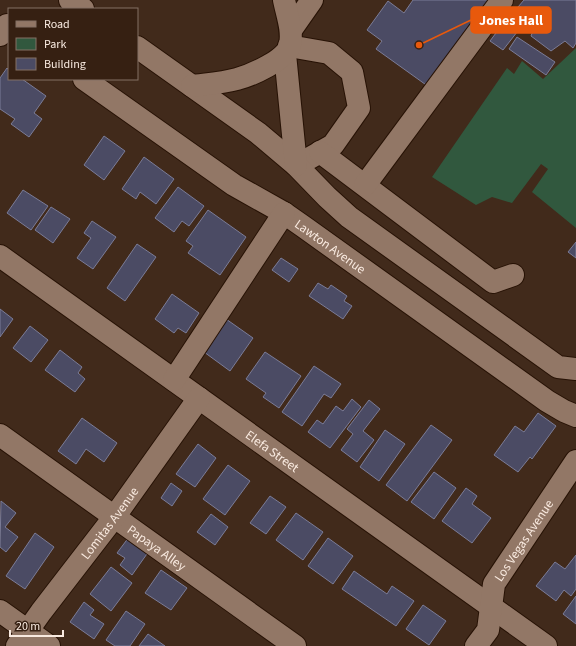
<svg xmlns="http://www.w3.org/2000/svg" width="576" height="646" font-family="'Source Sans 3',sans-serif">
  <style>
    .green { fill: #31583e }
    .building { fill: #4b4b64; stroke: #7b7c97 }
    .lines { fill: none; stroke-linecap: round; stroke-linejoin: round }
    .minor-casing { stroke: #271205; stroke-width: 24 }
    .minor { stroke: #927766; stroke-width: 22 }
    .labels { text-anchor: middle; stroke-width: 3.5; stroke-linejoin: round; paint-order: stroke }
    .street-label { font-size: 13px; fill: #f9eae0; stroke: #362012 }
    .leader { fill: none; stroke: #e8590c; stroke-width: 1.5 }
    .callout-dot { fill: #e8590c; stroke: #362012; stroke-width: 1.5 }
    .callout { fill: #e8590c; stroke: #e8590c; stroke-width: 1.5 }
    .callout-label { font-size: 14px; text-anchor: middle; font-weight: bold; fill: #fff }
  </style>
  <rect width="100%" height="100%" fill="#412a1b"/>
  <!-- green -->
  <path class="green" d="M576,48v180l-44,-36 16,-23 -7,-5 -29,39 -20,-6 -16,8 -44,-28 75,-109 7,6 8,-13 21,18z"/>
  <!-- building -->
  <path class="building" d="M413,0h78l-62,87 -53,-38 6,-8 -15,-11 21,-29 16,12z
    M524,0h52v43l-3,5 -8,-7 -14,10 -20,-15 6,-15 -19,-14z
    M508,17l13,10 -18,23 -13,-9z
    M517,37l38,25 -9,13 -37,-26z
    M7,68l2,2v9h13l24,17 -12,17 8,6 -13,18 -18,-13 4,-5 -15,-10v-31z
    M104,136l21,15 -21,29 -20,-15z
    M144,157l30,22 -18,25 -16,-12 -4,7 -14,-10z
    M178,187l26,19 -15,20 -7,-5 -8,11 -19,-14z
    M23,190l25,16 -17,24 -24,-17z
    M51,207l19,12 -17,24 -18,-13z
    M208,210l38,27 -26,38 -32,-22 5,-7 -7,-5z
    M92,221l24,16 -23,32 -16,-11 14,-20 -7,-5z
    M576,242v16l-8,-6z
    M137,244l19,13 -31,44 -18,-13z
    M281,258l17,11 -9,13 -17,-12z
    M318,283l10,6 3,-4 16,11 -3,5 8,5 -9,13 -34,-23z
    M172,294l27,19 -13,20 -8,-5 -4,5 -19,-14z
    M0,309l13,10 -13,18z
    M226,319l27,19 -23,33 -26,-19z
    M30,326l18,14 -17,22 -18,-14z
    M60,350l22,17 -4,6 7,6 -10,13 -30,-22z
    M265,352l36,24 -22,32 -16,-11 3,-4 -20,-14z
    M314,366l27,18 -10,14 -7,-4 -22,32 -20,-14z
    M352,399l9,8 -31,41 -22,-16 9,-12 6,4 13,-18 7,5z
    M369,400l11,9 -17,22 11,9 -17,22 -16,-12 12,-16 -6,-5z
    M538,413l18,13 -24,33 -2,-2 -12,15 -24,-17 21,-29 9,6z
    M82,418l35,25 -13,19 -18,-13 -10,15 -18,-13z
    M431,425l21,15 -45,61 -21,-16z
    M385,430l20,14 -26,37 -19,-14z
    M198,444l18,14 -21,29 -19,-13z
    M228,465l22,16 -25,34 -22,-16z
    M434,472l22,16 -22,31 -23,-17z
    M171,483l11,8 -10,15 -11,-8z
    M466,488l11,8 -5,8 19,14 -19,25 -30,-22z
    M270,496l16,11 -20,27 -16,-11z
    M1,501l15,12 -11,14 13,10 -12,15 -6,-5z
    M296,513l27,19 -20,28 -27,-20z
    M211,514l17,13 -13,18 -18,-13z
    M35,533l19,14 -29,42 -19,-13z
    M129,537l20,14 -17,24 -12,-10 5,-7 -8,-5z
    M328,538l25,18 -20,28 -25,-18z
    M576,555v34l-5,7 -7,-6 -8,11 -20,-15 19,-24 10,7z
    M111,567l21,16 -21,28 -21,-17z
    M161,570l26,18 -16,22 -26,-17z
    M354,571l33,23 5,-8 22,15 -18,25 -54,-37z
    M576,596v28l-13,-10z
    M84,602l10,8 -4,5 14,9 -10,15 -24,-17z
    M423,605l23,16 -17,24 -23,-16z
    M126,611l19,13 -15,22h-15l-9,-6z
    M148,634l17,12h-26z"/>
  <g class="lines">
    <!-- minor casing -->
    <g class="minor-casing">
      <g id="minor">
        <path d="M70,0l13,9"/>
        <path d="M291,30l21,-30"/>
        <path d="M0,35l7,-10"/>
        <path d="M289,46l40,7 23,19 7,36 -26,37 -25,14"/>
        <path d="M137,47l121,86 38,32 31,32 22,20 209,150 18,2"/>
        <path d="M285,54l11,111"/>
        <path id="s1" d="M84,79l150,106 50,28 20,14 243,174 17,10 12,5"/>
        <path d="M192,86c15,-2 31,-3 45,-7 15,-4 49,-19 53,-34 3,-15 -3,-30 -6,-45"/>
        <path d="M320,152l173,130 20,-7"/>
        <path d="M365,185l137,-185"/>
        <path id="s2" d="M0,256l546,390"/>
        <path d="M174,380l110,-167"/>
        <path id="s3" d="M0,435l295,211"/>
        <path d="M0,611l49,35"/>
        <path id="s4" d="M17,646l24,-34 74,-96 84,-118"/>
        <path id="s5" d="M476,646l12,-16 6,-46 82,-123"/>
      </g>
    </g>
    <!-- minor -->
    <use href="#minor" class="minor"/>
  </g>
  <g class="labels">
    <!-- street labels -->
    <g class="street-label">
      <text dy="5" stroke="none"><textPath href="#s1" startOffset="298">Lawton Avenue</textPath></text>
      <text dy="5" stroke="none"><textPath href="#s2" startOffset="335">Elefa Street</textPath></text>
      <text dy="5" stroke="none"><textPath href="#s4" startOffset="154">Lomitas Avenue</textPath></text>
      <text dy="5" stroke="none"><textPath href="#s5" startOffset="119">Los Vegas Avenue</textPath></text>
      <text dy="5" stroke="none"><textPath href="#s3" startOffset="193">Papaya Alley</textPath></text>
    </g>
  </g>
  <!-- callouts -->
  <path class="leader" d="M419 45L471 20"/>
  <circle class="callout-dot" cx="419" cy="45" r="4"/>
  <rect class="callout" x="471" y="7" width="80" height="26" rx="4"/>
  <g class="callout-label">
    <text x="511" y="25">Jones Hall</text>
  </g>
  <!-- legend -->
  <rect x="8" y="8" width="130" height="72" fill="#362012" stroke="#847164"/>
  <rect x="16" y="21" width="20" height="6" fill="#927766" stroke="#847164"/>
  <text x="44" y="28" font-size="12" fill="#f9eae0">Road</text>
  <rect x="16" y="38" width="20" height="12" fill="#31583e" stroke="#847164"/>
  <text x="44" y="48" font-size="12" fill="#f9eae0">Park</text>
  <rect x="16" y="58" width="20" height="12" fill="#4b4b64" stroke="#847164"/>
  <text x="44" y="68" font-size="12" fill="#f9eae0">Building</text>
  <!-- scale -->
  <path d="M10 630v6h53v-6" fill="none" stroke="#f9eae0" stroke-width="2"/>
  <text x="16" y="630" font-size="12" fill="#f9eae0" stroke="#362012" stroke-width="3" paint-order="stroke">20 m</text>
</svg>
